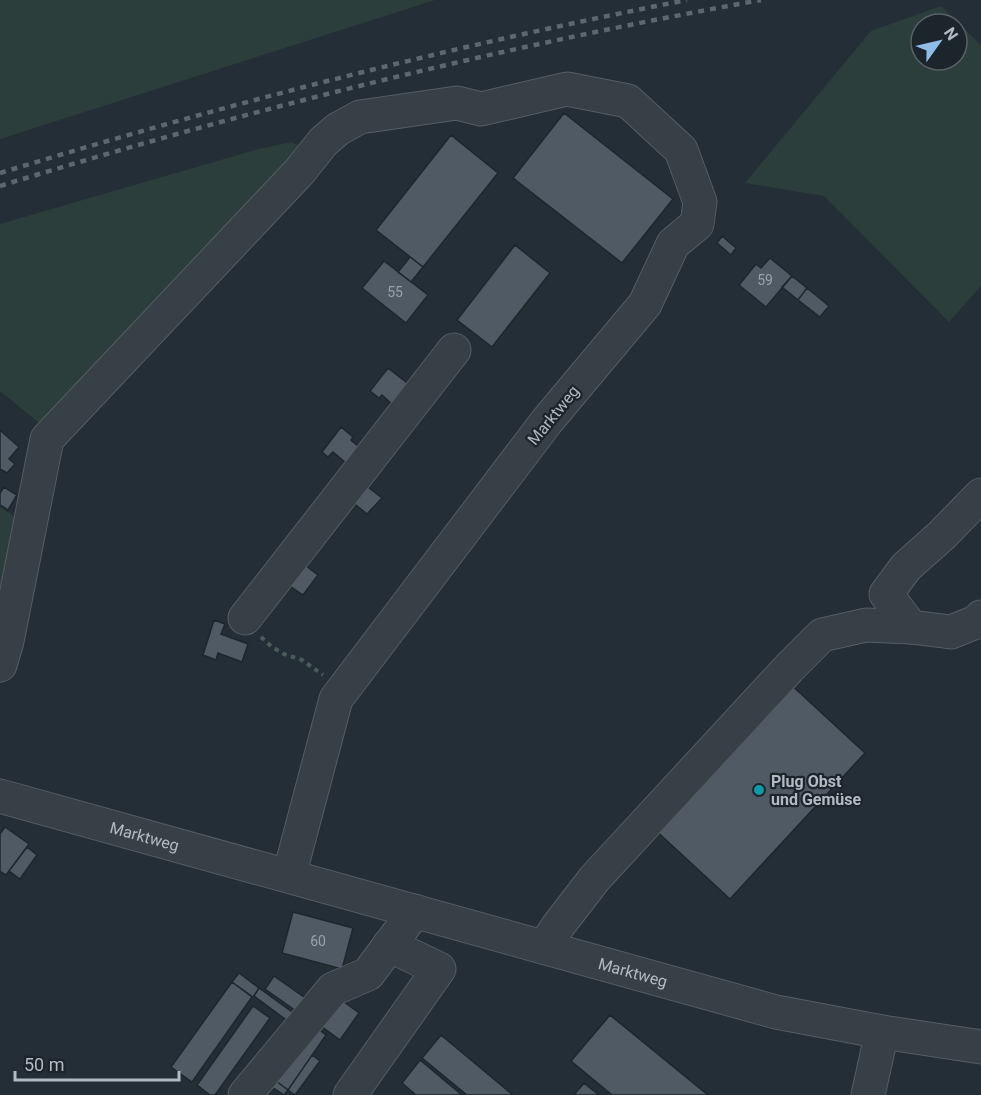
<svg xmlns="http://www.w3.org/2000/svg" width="981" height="1095" font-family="Roboto,sans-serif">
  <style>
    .green { fill: #2c3e3c; fill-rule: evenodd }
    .building { fill: #4f5a65; stroke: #1e262e; stroke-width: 1.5 }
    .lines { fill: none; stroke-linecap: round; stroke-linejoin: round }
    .minor-casing { stroke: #555d65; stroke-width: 35 }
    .path { stroke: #4a5b5b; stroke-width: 4; stroke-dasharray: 4.5 4.5; stroke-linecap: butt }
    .minor { stroke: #373f47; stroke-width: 33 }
    .rail { stroke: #5e6771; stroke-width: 4.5; stroke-dasharray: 6 6; stroke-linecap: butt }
    .culture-dot { fill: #0f9aa8; stroke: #1c242c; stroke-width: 2 }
    .labels { text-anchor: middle; stroke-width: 4.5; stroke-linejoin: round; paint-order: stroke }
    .number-label { font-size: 14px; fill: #99a2ac }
    .street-label { font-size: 16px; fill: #b2bac3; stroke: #1c242c }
    .poi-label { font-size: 16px; font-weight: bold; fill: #b2bac3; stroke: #1c242c; text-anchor: start }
  </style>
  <rect width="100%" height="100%" fill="#242e36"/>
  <!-- green -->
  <path class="green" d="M0,0h435l-435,139z
    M941,6l40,39v241l-32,36 -125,-126 -79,-13 126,-152zM921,24h36v36h-36z
    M291,142l13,6 -250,287 -54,-44v-167l259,-75z
    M0,507l25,16 -25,94z"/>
  <!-- building -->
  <path class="building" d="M564,113l109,86 -51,64 -109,-85z
    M451,135l47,38 -75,94 -47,-37z
    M722,236l14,12 -5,7 -14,-12z
    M515,245l35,28 -58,74 -35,-27z
    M410,257l13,10 -12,15 -13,-10z
    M770,258l22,18 -26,31 -27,-22 17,-21 5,4z
    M384,261l44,34 -22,28 -44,-35z
    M792,276l15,12 -9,12 -16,-13z
    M807,288l22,18 -9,11 -22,-17z
    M388,368l23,18 -17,20 -12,-11 -3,3 -9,-7z
    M341,427l12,10 -2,3 14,12 -13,16 -19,-16 -5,5 -6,-5z
    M0,430l19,17 -10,12 6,5 -8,9 -7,-4z
    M359,480l23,18 -15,16 -21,-17z
    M4,487l13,8 -9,15 -8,-5v-12z
    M306,566l12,9 -15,20 -22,-15z
    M214,620l11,4 -4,10 27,10 -6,18 -24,-9 -2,7 -13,-5z
    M787,681l78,72 -135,146 -78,-72z
    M5,827l24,17 -23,31 -6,-4v-37z
    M27,847l10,8 -17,24 -11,-8z
    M293,912l60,16 -11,41 -60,-16z
    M239,973l20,15 -6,9 -21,-15z
    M274,976l34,24 -9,13 -34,-24z
    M232,982l20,15 -60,85 -21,-15z
    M259,988l40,29 -6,8 -39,-29z
    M340,999l19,14 -19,27 -19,-14z
    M253,1006l17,12 -55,77h-5l-13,-10z
    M610,1015l98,80h-96l-41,-34z
    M310,1023l16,12 -38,55 -17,-13z
    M441,1035l72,60h-46l-45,-37z
    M312,1055l8,6 -25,34 -7,-5z
    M420,1060l42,35h-46l-14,-12z
    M276,1081l12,9 -4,5 -12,-8z
    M584,1083l15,12h-25z"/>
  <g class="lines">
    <!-- minor casing -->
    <g class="minor-casing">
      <g id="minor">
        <path d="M245,618l209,-268"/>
        <path d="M911,627l-25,-33 20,-27 36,-32 39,-40"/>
        <path d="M0,665l7,-24 40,-202 253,-268 23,-29 15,-13 22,-12 97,-14 24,6 86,-20 61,12 53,49 19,52 -3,22 -24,20 -28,60 -98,117 -211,278 -47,177"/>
        <path id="s1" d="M0,796l776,216 106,20 99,15"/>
        <path d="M544,947l14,-21 37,-48 194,-210 33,-33 44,-10 45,2 40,5 25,-10 5,-5"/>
        <path d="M245,1095l88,-106 35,-15 47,-63"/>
        <path d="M350,1095l89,-126 -50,-24"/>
        <path d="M868,1095l14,-63"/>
      </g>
    </g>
    <!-- path -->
    <path class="path" d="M261,637l11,10 12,7 18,6 21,15"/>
    <!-- minor -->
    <use href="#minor" class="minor"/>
    <!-- rail -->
    <path class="rail" d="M0,173c226,-69 455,-128 687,-173
      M0,186c250,-77 504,-140 761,-186"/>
  </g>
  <!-- markers -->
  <circle class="culture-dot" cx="759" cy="790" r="6"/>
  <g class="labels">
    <!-- number labels -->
    <g class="number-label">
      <text x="765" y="285">59</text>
      <text x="395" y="297">55</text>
      <text x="318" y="946">60</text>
    </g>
    <!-- street labels -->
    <g class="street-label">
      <text transform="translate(553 415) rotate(-51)" y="6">Marktweg</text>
      <text dy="6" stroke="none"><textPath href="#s1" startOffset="150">Marktweg</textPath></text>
      <text dy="6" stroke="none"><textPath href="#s1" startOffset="657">Marktweg</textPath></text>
    </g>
    <!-- poi labels -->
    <g class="poi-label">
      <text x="771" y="787">Plug Obst<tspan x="771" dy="18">und Gemüse</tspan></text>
    </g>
  </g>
  <!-- north arrow -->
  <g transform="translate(939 42) rotate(56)"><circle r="28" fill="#1c242c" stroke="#586068" stroke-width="1.5"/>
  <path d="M0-4.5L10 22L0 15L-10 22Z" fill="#90bcea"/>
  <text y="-9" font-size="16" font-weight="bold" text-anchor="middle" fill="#b2bac3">N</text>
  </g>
  <!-- scale -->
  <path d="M15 1071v9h164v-9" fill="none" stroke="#b2bac3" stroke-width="3"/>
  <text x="24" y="1071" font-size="18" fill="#b2bac3" stroke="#1c242c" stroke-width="4.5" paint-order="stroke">50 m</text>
</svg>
